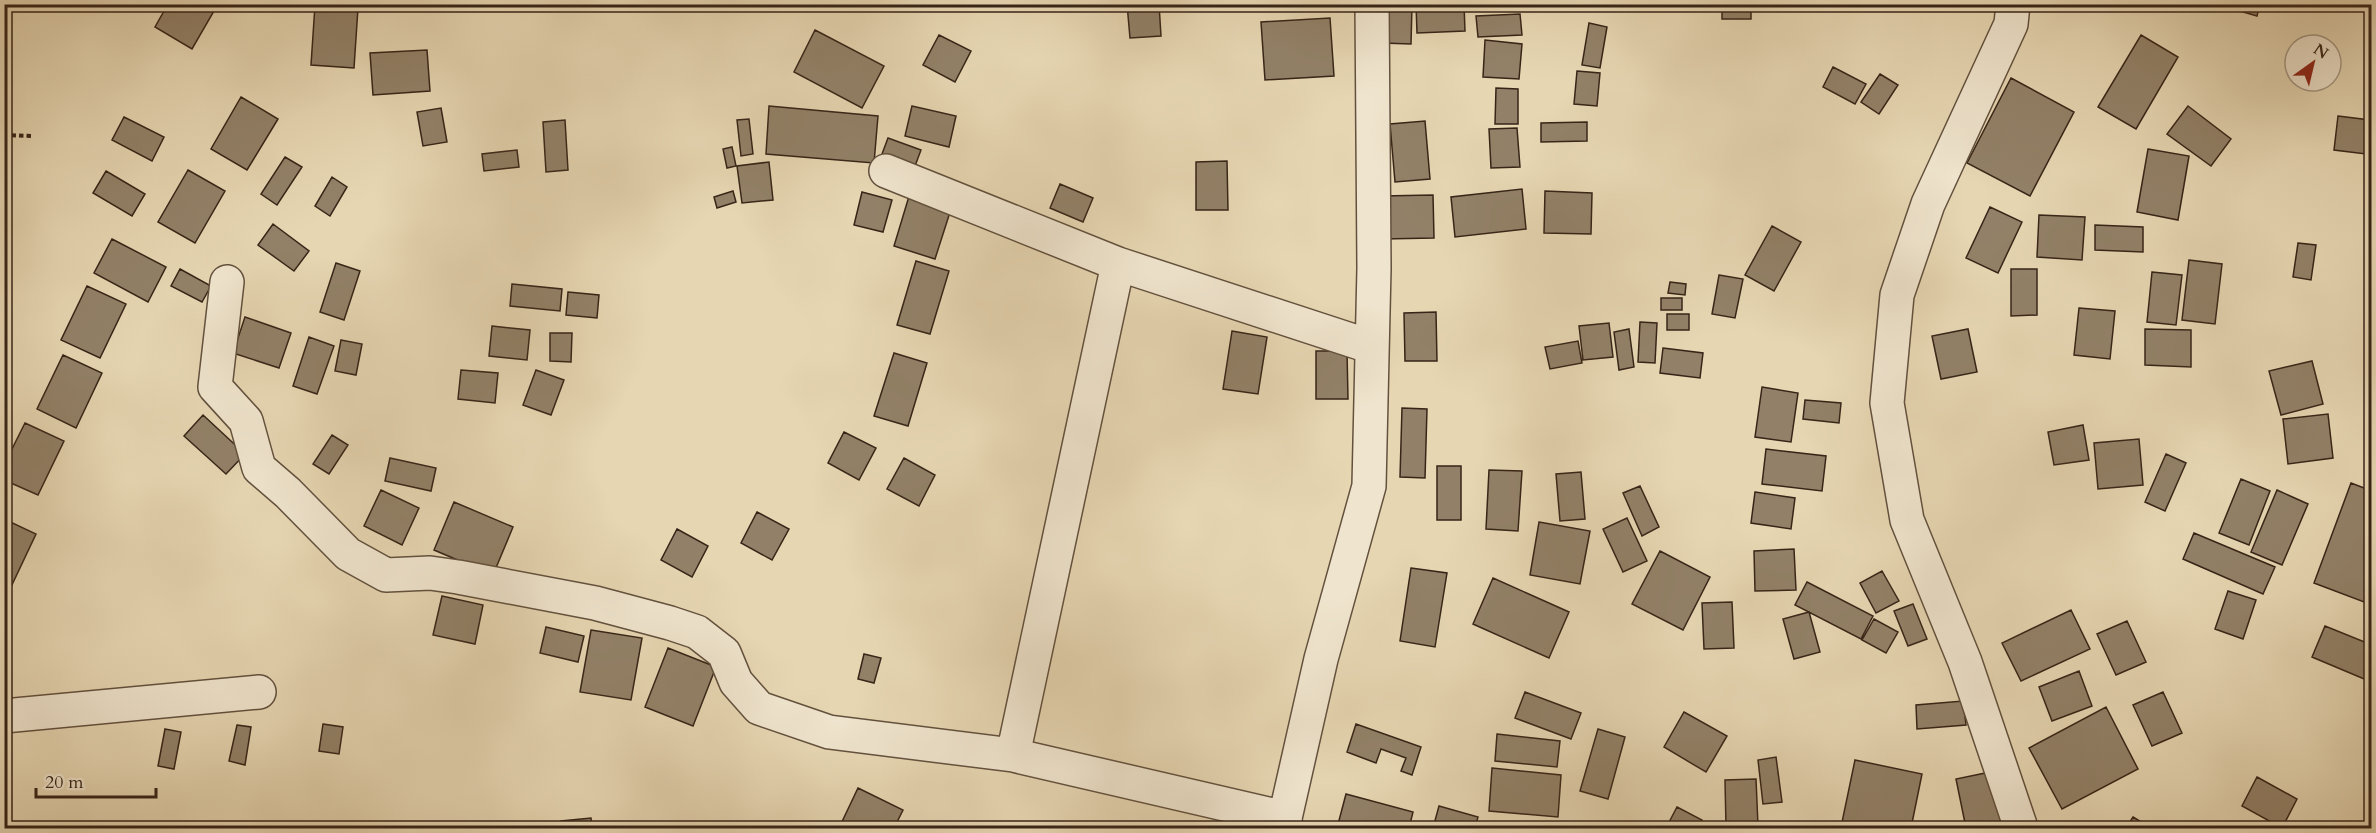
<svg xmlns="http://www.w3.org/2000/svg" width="2376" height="833" font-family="Cardo,serif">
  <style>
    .building { fill: #928168; stroke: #372518; stroke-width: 1.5 }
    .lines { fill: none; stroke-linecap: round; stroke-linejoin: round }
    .minor-casing { stroke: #63513e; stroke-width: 36 }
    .path { stroke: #372518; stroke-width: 4; stroke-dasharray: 4.5 3; stroke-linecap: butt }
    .minor { stroke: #efe4cd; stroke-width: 33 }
  </style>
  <rect width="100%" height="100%" fill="#e6d6b2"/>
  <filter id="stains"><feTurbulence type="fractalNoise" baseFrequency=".00333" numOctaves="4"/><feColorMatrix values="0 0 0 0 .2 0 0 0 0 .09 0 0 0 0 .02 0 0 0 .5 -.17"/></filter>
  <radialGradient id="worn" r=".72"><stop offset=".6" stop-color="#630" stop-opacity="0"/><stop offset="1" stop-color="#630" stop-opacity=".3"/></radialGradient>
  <!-- building -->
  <path class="building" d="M168,4h50l-26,45 -37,-22z
    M1127,4h32l2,32 -31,2z
    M1416,4h48l1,27 -48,2z
    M1722,4h29v15h-29z
    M2216,4h44l-3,12z
    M315,5l43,3 -4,60 -43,-3z
    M1383,5l29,1 -1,38 -29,-1z
    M1520,14l2,21 -44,2 -2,-21z
    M1330,18l4,58 -69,4 -4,-58z
    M1589,23l18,4 -7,41 -18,-3z
    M815,30l69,36 -22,42 -68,-36z
    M939,35l32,16 -16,31 -32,-17z
    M2141,35l37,22 -42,72 -38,-22z
    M1485,40l37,4 -3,35 -36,-2z
    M427,50l3,41 -57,4 -3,-42z
    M1833,67l33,17 -11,20 -32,-17z
    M1577,71l23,2 -3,33 -23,-2z
    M1880,74l18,11 -19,29 -18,-12z
    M2011,78l63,34 -44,84 -63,-33z
    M1496,88l22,1v35h-23z
    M241,97l37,22 -31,51 -36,-21z
    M769,106l109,10 -4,47 -108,-9z
    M912,106l44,10 -7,31 -44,-11z
    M2188,106l43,33 -20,27 -44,-32z
    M441,108l6,34 -24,4 -6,-34z
    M2338,116l32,4 -4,34 -32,-4z
    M124,117l40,20 -12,24 -40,-21z
    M749,119l4,35 -12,2 -4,-36z
    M565,120l3,50 -22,2 -3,-50z
    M1425,121l5,58 -35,3 -5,-58z
    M1587,122v19l-46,1v-19z
    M1517,128l3,39 -29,1 -2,-39z
    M888,138l33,12 -6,16 -33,-12z
    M732,147l4,19 -9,2 -4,-19z
    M2148,149l41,7 -11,64 -41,-8z
    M517,150l2,17 -35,4 -2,-17z
    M285,157l17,10 -25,38 -16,-11z
    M1227,161l1,49h-32v-48z
    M769,162l4,38 -31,3 -5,-37z
    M188,170l37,21 -30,52 -37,-21z
    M106,171l39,23 -13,22 -39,-23z
    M332,177l15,10 -17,29 -15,-10z
    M1060,184l33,14 -10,24 -33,-14z
    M1522,189l4,40 -71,8 -4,-40z
    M733,191l3,11 -19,6 -3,-11z
    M1545,191l47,2 -1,41 -47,-1z
    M862,192l30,8 -9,32 -29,-7z
    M910,193l42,13 -17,53 -41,-13z
    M1433,195l1,43 -51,1 -1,-43z
    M1990,207l32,15 -24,51 -32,-15z
    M2039,215l46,2 -3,43 -45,-3z
    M273,224l36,27 -15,20 -36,-26z
    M2095,225l48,2v25l-48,-2z
    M1772,226l29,16 -27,49 -29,-16z
    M112,239l54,28 -18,35 -54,-29z
    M2298,243l18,2 -5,35 -18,-3z
    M2189,260l33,4 -7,60 -33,-4z
    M916,261l33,10 -19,63 -33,-9z
    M336,263l24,8 -16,49 -24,-8z
    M180,269l31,17 -9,16 -31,-16z
    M2011,269h26v46l-26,1z
    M2152,272l30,3 -6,50 -29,-3z
    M1719,275l24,4 -8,39 -23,-4z
    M1670,282l16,2 -1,11 -17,-2z
    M512,284l50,5 -2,22 -50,-5z
    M87,286l39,18 -26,54 -39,-18z
    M568,292l31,3 -2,23 -31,-3z
    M1661,298h21v12h-21z
    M2079,308l36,3 -5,48 -36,-4z
    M1436,312l1,49h-32l-1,-48z
    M1667,314h22v16h-22z
    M245,317l46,16 -12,35 -46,-15z
    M1640,322l17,1 -2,40 -17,-1z
    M1609,323l4,34 -30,3 -4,-34z
    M492,326l38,4 -3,30 -38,-4z
    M1629,329l5,38 -15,3 -5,-38z
    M1968,329l9,43 -36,7 -9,-43z
    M2145,329l46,1v37l-46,-2z
    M1232,331l35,6 -9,57 -35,-5z
    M550,333h22l-1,29 -21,-1z
    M309,337l25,9 -17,48 -24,-8z
    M341,340l21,4 -6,31 -21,-4z
    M1578,341l4,22 -32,6 -5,-22z
    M1663,348l40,5 -3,25 -40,-5z
    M1316,351h31l1,48h-32z
    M894,353l33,10 -19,63 -34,-10z
    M63,355l39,18 -26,55 -39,-19z
    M2312,361l11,43 -42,11 -12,-44z
    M461,370l37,3 -3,30 -37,-4z
    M536,370l28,10 -13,35 -28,-10z
    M1762,387l36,6 -7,49 -36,-5z
    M1805,400l36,3 -2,20 -36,-4z
    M1402,408l25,1 -2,69 -25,-1z
    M2328,414l5,44 -45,6 -5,-45z
    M203,415l42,39 -19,20 -42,-38z
    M25,423l39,18 -26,54 -34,-15v-15z
    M2083,425l6,35 -35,5 -6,-33z
    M844,432l32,16 -17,32 -31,-17z
    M332,435l16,10 -19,29 -16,-10z
    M2139,439l4,46 -45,4 -4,-46z
    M1766,449l60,7 -4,35 -60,-7z
    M2166,454l20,9 -21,48 -20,-9z
    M390,458l46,10 -5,23 -46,-10z
    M904,458l31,17 -16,31 -32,-17z
    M1437,466h24v54h-24z
    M1489,470l33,1 -4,60 -32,-2z
    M1581,472l4,47 -25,2 -4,-47z
    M2241,479l29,12 -21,54 -30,-12z
    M2351,483l21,8v114l-58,-22z
    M1640,486l19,41 -17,9 -19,-43z
    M381,490l38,18 -17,37 -38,-19z
    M2277,490l31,14 -26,61 -31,-13z
    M1755,492l40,6 -4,31 -40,-6z
    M454,502l59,25 -20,48 -59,-25z
    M757,512l32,17 -17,31 -31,-17z
    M1627,518l20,43 -24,11 -20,-43z
    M4,519l32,15 -26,55 -6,-3z
    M1539,522l51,9 -10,53 -50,-9z
    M677,529l31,17 -16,31 -31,-17z
    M2194,533l81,34 -12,27 -80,-35z
    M1794,549l2,41 -41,1 -1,-40z
    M1660,551l50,26 -27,53 -51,-26z
    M1411,568l36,5 -12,74 -35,-6z
    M1882,571l17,30 -23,12 -16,-30z
    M1493,578l76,34 -20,46 -76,-34z
    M1807,582l66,34 -12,23 -66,-34z
    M2228,591l28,9 -13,39 -28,-10z
    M442,596l41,9 -8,39 -42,-9z
    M1732,602l2,46 -30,1 -2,-46z
    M1913,604l14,35 -19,7 -14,-35z
    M2071,610l19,39 -69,32 -19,-38z
    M1809,612l11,40 -26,7 -11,-40z
    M1874,619l24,13 -12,21 -24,-13z
    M2127,621l19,41 -30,13 -19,-41z
    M2325,626l47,19v31l-3,5 -57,-24z
    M546,627l38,9 -6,26 -38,-9z
    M591,630l51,8 -11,62 -51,-8z
    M668,648l48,19 -23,59 -48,-19z
    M864,654l17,4 -7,25 -16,-4z
    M2079,671l13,35 -40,15 -13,-34z
    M1525,692l56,21 -10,26 -56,-21z
    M2163,692l19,41 -30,13 -19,-41z
    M1963,701l3,24 -49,4 -1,-24z
    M2106,707l32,62 -76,40 -33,-61z
    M1684,712l43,24 -21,36 -42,-25z
    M323,724l20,3 -4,27 -20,-3z
    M1356,724l65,23 -9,28 -11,-4 5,-13 -25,-9 -5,14 -29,-11z
    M237,725l14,2 -6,38 -16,-4z
    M165,729l16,3 -7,37 -16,-3z
    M1598,729l27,8 -17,62 -28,-8z
    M1497,734l63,7 -3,26 -62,-6z
    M1776,757l6,45 -19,2 -5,-44z
    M1855,760l67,14 -11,54 -70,-1z
    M1492,768l69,7 -3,42 -69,-6z
    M2000,770l12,58h-46l-10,-49z
    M2257,777l40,22 -15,29 -40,-22z
    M1756,779l2,47 -32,1 -1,-47z
    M858,788l45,22 -9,18h-55z
    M1346,794l67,18 -4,16h-72z
    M1439,806l39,11 -3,11h-42z
    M1677,807l25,13 -4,8h-32z
    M2133,817l18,11h-25z
    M591,818l1,10h-31v-7z
    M263,823l15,3v2h-16z
    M554,824v4h-24v-2z
    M469,826l51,2h-51z"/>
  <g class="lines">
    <!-- minor casing -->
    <g class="minor-casing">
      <path id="minor" d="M2013,4l-2,20 -83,180 -31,91 -10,108 20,117 58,142 56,166
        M886,171l232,93
        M227,282l-12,105 31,34 13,47 29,25 60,61 38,21 44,-2 28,4 137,26 75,20 27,9 27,21 12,29 23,26 70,24 184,23
        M4,716l255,-24
        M1285,818l-272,-63 105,-491 254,83
        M1286,828l-1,-10 36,-159 48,-173 5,-218 -2,-264"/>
    </g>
    <!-- path -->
    <path class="path" d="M4,135l28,1"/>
    <!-- minor -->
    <use href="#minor" class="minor"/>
  </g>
  <!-- margin -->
  <rect width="2376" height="833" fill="none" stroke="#e6d6b2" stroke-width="24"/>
  <rect x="6" y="6" width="2364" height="821" fill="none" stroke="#372518" stroke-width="3"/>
  <rect x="12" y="12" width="2352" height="809" fill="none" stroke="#372518" stroke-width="1.5"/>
  <!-- north arrow -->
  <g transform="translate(2313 63) rotate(34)"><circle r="28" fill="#efe4cd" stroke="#a59885" stroke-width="1.5"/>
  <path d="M0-4.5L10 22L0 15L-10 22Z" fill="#8f2418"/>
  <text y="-9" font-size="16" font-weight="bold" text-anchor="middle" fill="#372518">N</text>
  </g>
  <!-- scale -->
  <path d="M36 788v9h120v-9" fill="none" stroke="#372518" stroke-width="3"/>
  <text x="45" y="788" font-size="18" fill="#372518" stroke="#efe4cd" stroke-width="4.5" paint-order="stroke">20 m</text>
  <rect width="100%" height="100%" filter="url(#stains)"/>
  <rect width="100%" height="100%" fill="url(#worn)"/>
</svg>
